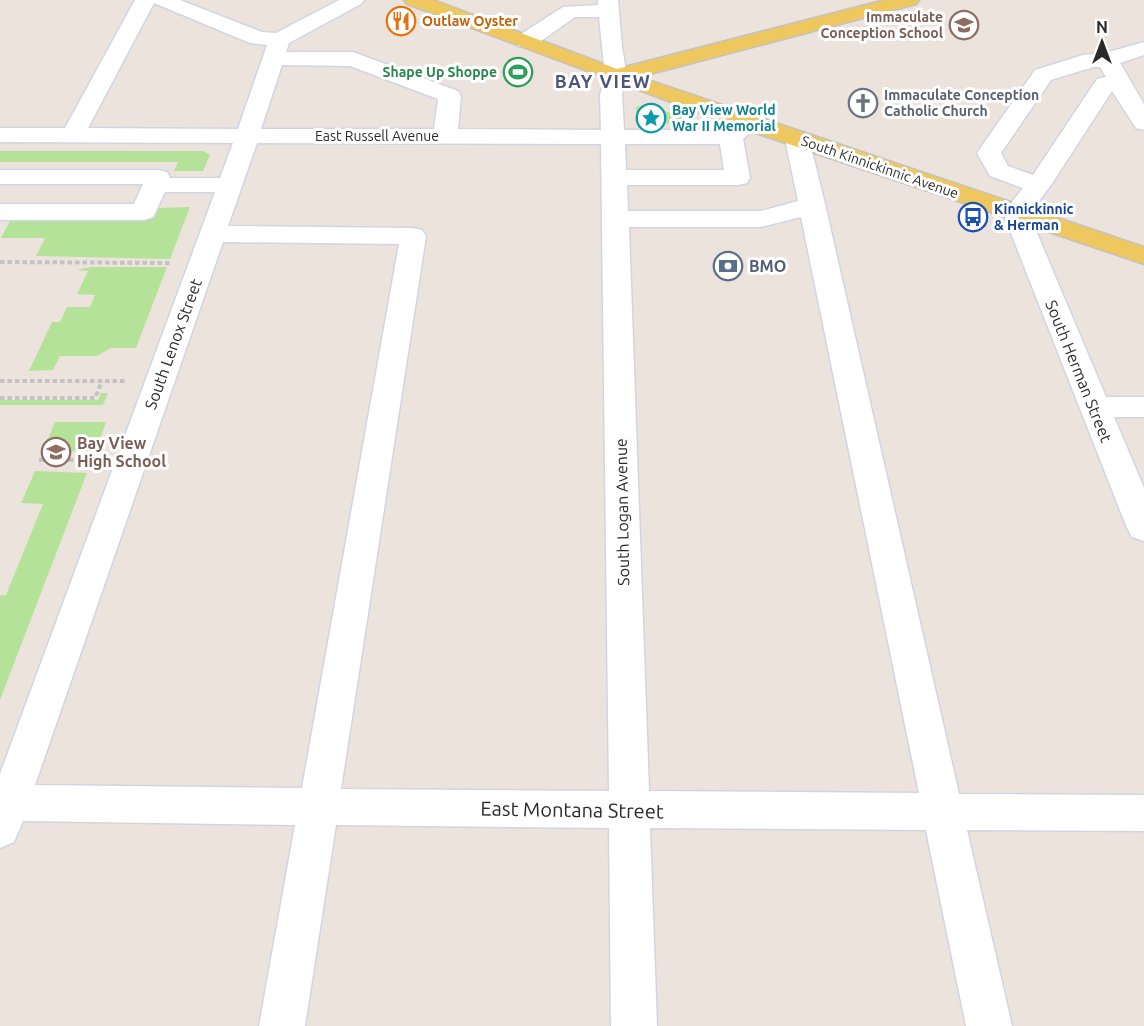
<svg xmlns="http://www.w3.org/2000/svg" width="1144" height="1026" font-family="Ubuntu,sans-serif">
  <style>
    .green { fill: #b5e299 }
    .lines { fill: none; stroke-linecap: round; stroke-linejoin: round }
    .minor-casing { stroke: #d1d5e3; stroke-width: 3 }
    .major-casing { stroke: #c3c3c3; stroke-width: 3 }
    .path { stroke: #c3c3c3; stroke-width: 4; stroke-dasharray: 4.5 3; stroke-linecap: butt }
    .minor { fill: #fff; fill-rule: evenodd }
    .major { fill: #eec75f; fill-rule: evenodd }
    .labels { text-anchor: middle; stroke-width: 6; stroke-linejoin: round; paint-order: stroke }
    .far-education-label { font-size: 14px; font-weight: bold; fill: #785e54; stroke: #fff; text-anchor: end }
    .far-food-label { font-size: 14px; font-weight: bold; fill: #c56008; stroke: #fff; text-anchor: start }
    .far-leisure-label { font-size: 14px; font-weight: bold; fill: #27864d; stroke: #fff; text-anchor: end }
    .far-worship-label { font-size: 14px; font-weight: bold; fill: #5b616d; stroke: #fff; text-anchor: start }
    .far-culture-label { font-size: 14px; font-weight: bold; fill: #0d838f; stroke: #fff; text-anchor: start }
    .far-street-label { font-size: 14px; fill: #2a2a2a; stroke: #fff }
    .far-transit-label { font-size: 14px; font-weight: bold; fill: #164399; stroke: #fff; text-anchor: start }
    .service-label { font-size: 16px; font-weight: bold; fill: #4e5e75; stroke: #fff; text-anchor: start }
    .street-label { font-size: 16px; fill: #2a2a2a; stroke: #fff }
    .education-label { font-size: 16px; font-weight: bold; fill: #785e54; stroke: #fff; text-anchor: start }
    .far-district-label { font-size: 18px; font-weight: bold; letter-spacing: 1.5px; fill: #4b557a; stroke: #fff }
    .near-street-label { font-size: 20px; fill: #2a2a2a; stroke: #fff }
  </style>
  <rect width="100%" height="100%" fill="#ece4dc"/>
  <!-- green -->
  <path class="green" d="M647,104l13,5 -12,9 5,2 12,-9 33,12 -61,1 -1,-17z
    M0,151h203l7,4 -7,16h-29l4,-9h-178z
    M190,207l-20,52 -134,-3 9,-18h-44l10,-19 -11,-2h155l4,-9z
    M91,267h76l-31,81h-25l-14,8h-37l-7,14 -24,1 23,-49h8l7,-15h23l5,-12 -18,-1 11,-23 -12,-1z
    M101,393h7l-5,12h-103v-5h98z
    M55,422h51l-10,29h-53z
    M35,471l52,2 -87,227v-105h6l37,-91 -22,-1z"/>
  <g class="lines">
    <!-- minor casing -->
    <g class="minor-casing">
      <path id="minor" d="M135,0h45l82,32 14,1 63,-33h25l-3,4 -72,39 -3,9h67l105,39 3,5 -3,33 143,1 -1,-35 5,-19 -6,-59h-24l-41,29 -8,1 -8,-1 -3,-5 3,-5 45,-29 35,-2v-5h20l4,47 5,29 -5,19 2,35h101l16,-12 8,-2 8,2 4,5 -18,16 7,39 -3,5 -9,2h-111l1,26h133l37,-10 -13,-62 4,-5 8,-2 8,2 4,5 16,65 134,590 185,1v36l-177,-1 45,196h-46l-40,-196 -276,-2 7,198h-46l-2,-198 -273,-3 -31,201h-46l36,-201 -272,-4 -9,21 -14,6v-74l215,-582h-50l-12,25 -9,3h-144v-16h134l9,-20h-143v-14h158l9,2 3,6h50l13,-35 -233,-1v-14h65zM154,3l96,40 17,2 -29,84 -150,-1zM282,65l68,1 88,33 -4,30h-173zM257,143l344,1 8,647 -268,-2 85,-553 -4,-6 -9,-2 -185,-2zM625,144h95l4,26h-98zM801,217l118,576 -270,-2 -20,-564h132zM223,242l176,2 -97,544 -267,-3z
        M1144,42v13l-24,8 24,41v26l-8,-2 -24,-37 -61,94 -22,29 77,183h38v20h-30l30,71v53l-12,-4 -5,-9 -124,-315 20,-25 -33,-12 -13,-23 58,-83 48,-15 22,-2zM1093,67h7l6,10 -9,2 -64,96 -25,-9 -7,-13 50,-73z"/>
    </g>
    <!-- major casing -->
    <g class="major-casing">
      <path id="major" d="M404,0h29l184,69 268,-69h34l-3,4 -277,73 505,170v17l-403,-136 -334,-124z"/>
    </g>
    <!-- path -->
    <path class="path" d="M0,262l170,1
      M0,381h127
      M0,398h95l7,-17
      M39,460h58"/>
    <!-- minor -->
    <use href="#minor" class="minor"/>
    <!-- major -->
    <use href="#major" class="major"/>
  </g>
  <!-- icons -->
  <defs>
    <g id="restaurant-ring" transform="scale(1.5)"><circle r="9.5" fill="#fff" stroke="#e8710a" stroke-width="1.5"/><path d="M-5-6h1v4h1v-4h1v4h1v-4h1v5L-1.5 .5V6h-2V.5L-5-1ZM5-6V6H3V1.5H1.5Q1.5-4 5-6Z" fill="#e8710a"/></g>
    <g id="school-ring" transform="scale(1.5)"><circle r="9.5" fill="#fff" stroke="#8d6e63" stroke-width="1.5"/><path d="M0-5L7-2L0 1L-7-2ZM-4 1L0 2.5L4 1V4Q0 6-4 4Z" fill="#8d6e63"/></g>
    <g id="stadium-ring" transform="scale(1.5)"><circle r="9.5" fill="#fff" stroke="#2e9e5b" stroke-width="1.5"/><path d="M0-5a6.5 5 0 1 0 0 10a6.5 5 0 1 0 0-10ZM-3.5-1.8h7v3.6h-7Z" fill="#2e9e5b"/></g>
    <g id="church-ring" transform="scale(1.5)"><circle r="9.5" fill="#fff" stroke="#6b7280" stroke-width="1.5"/><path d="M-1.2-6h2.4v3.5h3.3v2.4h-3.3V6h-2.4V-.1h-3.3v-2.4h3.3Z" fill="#6b7280"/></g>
    <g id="sight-ring" transform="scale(1.5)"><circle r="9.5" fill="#fff" stroke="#0f9aa8" stroke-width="1.5"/><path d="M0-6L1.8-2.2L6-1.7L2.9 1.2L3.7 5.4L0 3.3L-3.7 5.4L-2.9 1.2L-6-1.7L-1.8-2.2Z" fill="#0f9aa8"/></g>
    <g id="bus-ring" transform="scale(1.5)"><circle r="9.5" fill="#fff" stroke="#1a4fb4" stroke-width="1.5"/><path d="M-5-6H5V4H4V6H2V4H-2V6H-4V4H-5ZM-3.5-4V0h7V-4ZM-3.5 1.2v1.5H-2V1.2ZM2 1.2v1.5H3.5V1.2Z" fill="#1a4fb4"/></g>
    <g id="bank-ring" transform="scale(1.5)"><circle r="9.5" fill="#fff" stroke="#5c6f8a" stroke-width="1.5"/><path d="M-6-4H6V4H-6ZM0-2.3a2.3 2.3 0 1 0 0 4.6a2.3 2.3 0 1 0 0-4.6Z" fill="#5c6f8a"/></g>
  </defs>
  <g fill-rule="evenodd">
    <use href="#restaurant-ring" x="401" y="21"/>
    <use href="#school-ring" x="964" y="25"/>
    <use href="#stadium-ring" x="518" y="72"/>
    <use href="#church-ring" x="863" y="103"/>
    <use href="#sight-ring" x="651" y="118"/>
    <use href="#bus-ring" x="973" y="217"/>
    <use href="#bank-ring" x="728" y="266"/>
    <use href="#school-ring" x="56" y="452"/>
  </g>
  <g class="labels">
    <!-- far-education labels -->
    <g class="far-education-label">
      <text x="943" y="22">Immaculate<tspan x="943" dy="16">Conception School</tspan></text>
    </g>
    <!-- far-food labels -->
    <g class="far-food-label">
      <text x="422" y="26">Outlaw Oyster</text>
    </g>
    <!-- far-leisure labels -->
    <g class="far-leisure-label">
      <text x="497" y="77">Shape Up Shoppe</text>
    </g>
    <!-- far-worship labels -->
    <g class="far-worship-label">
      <text x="884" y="100">Immaculate Conception<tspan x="884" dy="16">Catholic Church</tspan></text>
    </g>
    <!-- far-culture labels -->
    <g class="far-culture-label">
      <text x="672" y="115">Bay View World<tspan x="672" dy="16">War II Memorial</tspan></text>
    </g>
    <!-- far-street labels -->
    <g class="far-street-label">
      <text x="377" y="141">East Russell Avenue</text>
      <text transform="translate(880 167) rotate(19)" y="5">South Kinnickinnic Avenue</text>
    </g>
    <!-- far-transit labels -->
    <g class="far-transit-label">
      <text x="994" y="214">Kinnickinnic<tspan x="994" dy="16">&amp; Herman</tspan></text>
    </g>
    <!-- service labels -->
    <g class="service-label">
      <text x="749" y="272">BMO</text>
    </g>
    <!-- street labels -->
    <g class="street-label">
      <text transform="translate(173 344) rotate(-70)" y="6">South Lenox Street</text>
      <text transform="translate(1079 371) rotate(68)" y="6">South Herman Street</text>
      <text transform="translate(622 512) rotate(-91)" y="6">South Logan Avenue</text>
    </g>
    <!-- education labels -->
    <g class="education-label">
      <text x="77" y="449">Bay View<tspan x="77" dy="18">High School</tspan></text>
    </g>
    <!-- far-district labels -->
    <g class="far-district-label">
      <text x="603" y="88">BAY VIEW</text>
    </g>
    <!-- near-street labels -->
    <g class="near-street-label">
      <text transform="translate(572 810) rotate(1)" y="7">East Montana Street</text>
    </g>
  </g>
  <!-- north arrow -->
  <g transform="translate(1102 42)" stroke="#ffffff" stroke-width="4.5" paint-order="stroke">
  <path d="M0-4.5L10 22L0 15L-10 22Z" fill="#2a2a2a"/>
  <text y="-9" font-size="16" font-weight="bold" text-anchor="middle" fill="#2a2a2a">N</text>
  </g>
</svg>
